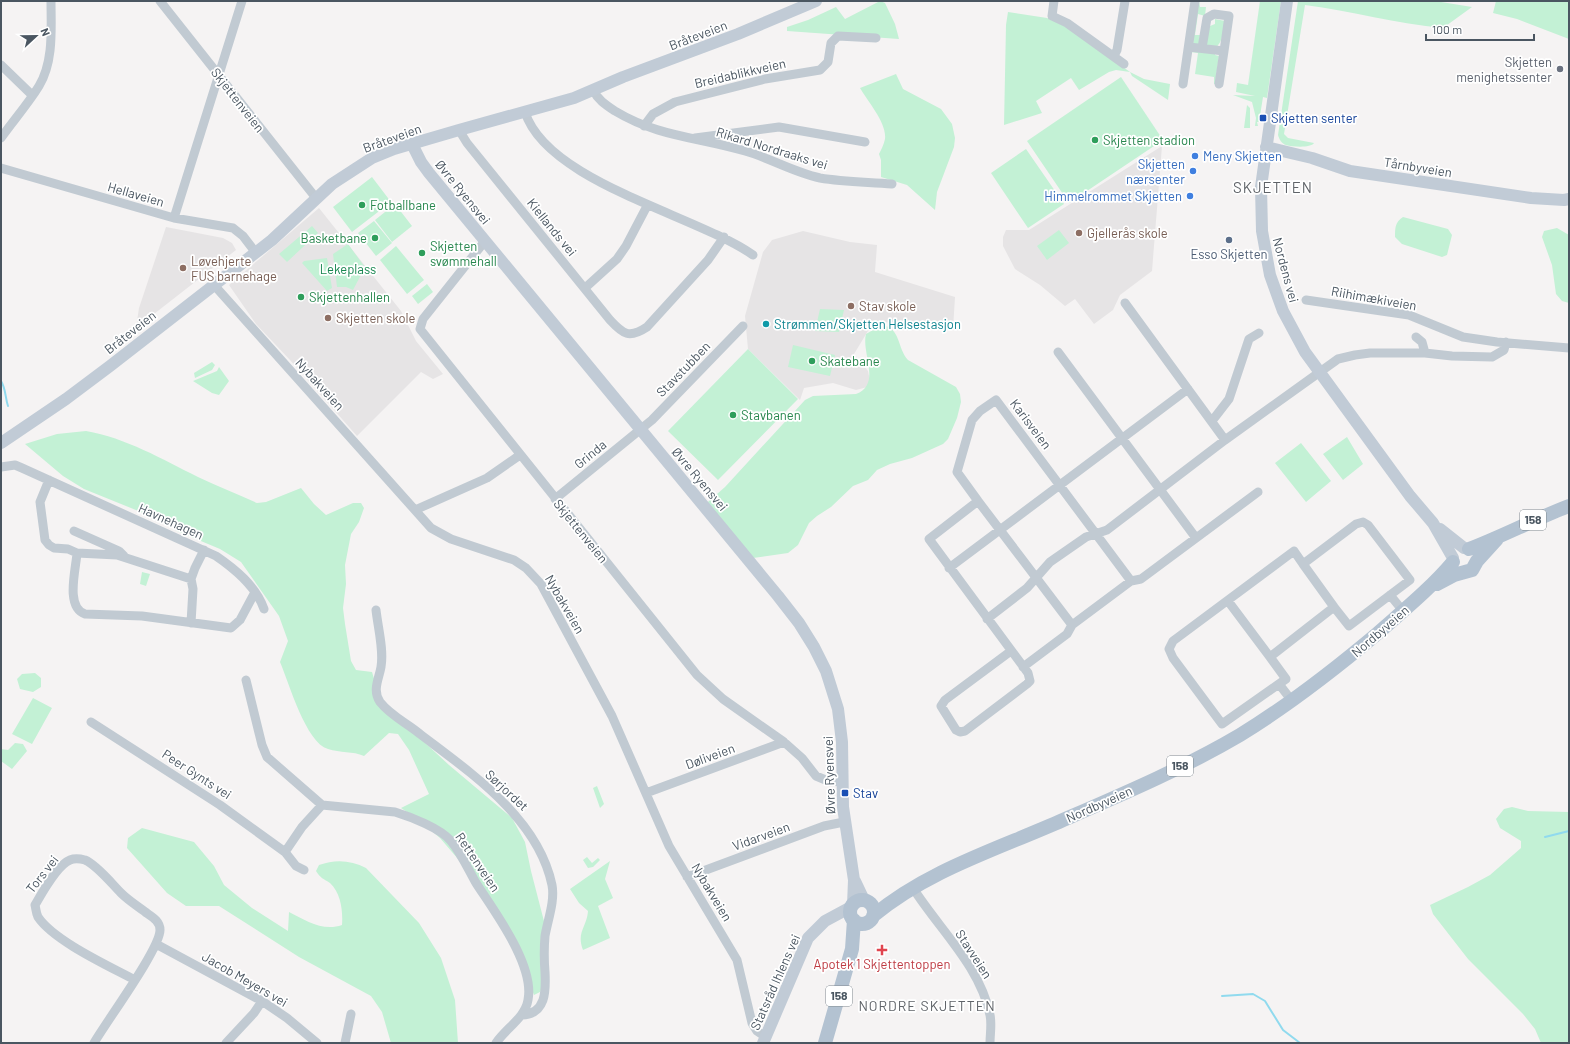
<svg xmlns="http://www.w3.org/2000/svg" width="1570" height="1044" font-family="Barlow,sans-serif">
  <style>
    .education { fill: #e6e4e5 }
    .green { fill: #c3f1d5 }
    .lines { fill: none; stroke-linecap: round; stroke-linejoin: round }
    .stream { stroke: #90daee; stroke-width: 2 }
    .street { stroke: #c1cad2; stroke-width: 9 }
    .secondary { stroke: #c1cbd6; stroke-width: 12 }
    .primary { stroke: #b3c2d1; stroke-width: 14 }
    .worship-dot { fill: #6b7280; stroke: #fff; stroke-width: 1.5 }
    .transit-dot { fill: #1a4fb4; stroke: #fff; stroke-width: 1.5 }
    .leisure-dot { fill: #2e9e5b; stroke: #fff; stroke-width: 1.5 }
    .shop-dot { fill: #3f7fe0; stroke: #fff; stroke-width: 1.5 }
    .education-dot { fill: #8d6e63; stroke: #fff; stroke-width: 1.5 }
    .service-dot { fill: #5c6f8a; stroke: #fff; stroke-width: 1.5 }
    .culture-dot { fill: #0f9aa8; stroke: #fff; stroke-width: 1.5 }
    .health-dot { fill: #e0444e; stroke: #fff; stroke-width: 1.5 }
    .labels { text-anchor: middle; stroke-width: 3.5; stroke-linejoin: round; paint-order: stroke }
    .shield { fill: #fff; stroke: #808990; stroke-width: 1 }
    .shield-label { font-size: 12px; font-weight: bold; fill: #4a5661 }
    .street-label { font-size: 13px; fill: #4a5661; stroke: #fff }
    .worship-label { font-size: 13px; fill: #5b616d; stroke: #fff; text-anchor: end }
    .transit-label { font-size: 13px; fill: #164399; stroke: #fff; text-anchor: start }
    .leisure-label { font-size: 13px; fill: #27864d; stroke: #fff; text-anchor: start }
    .shop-label { font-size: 13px; fill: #366cbe; stroke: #fff; text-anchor: end }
    .education-label { font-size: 13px; fill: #785e54; stroke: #fff; text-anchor: start }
    .service-label { font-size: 13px; fill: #4e5e75; stroke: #fff }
    .park-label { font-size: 13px; fill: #17864f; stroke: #fff }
    .culture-label { font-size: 13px; fill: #0d838f; stroke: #fff; text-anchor: start }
    .health-label { font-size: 13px; fill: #be3a42; stroke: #fff }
    .neighbourhood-label { font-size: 14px; letter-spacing: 1px; fill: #5f6368; stroke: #fff }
    .quarter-label { font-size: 15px; letter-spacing: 1px; fill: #5f6368; stroke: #fff }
  </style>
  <rect width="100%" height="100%" fill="#f5f3f3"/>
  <!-- education -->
  <path class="education" d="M1162,146l-10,125 -32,24 -7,15 -19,14 -19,-25 -10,7 -25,-21 -25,-16 -12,-23v-9l3,-7h23z
    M319,208l82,103 15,30 27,33 -10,5 -12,-7 -64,64 -67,-76 -34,-36 -27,-39z
    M166,227l57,11 9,5 4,7 -100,78 3,-20z
    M803,231l47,11 27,3 -2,27 80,25 -2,32 -79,-8 -20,33 14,17 3,15 -15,4 -23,-7 -29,5 -4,12 -52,-51 -3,-33 18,-64 9,-12z"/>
  <!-- green -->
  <path class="green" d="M880,1l5,2 10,21 4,15 -112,-8v-4l21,-7 28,-13 9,12z
    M1198,1h1l1,6h6l-1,9 -7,-2 -3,21h5l-1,10 -6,-1z
    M1260,1h21l-14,97 -4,-1 -4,25h-2l1,4h-3l1,-8 -4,-16 -19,-7 22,1 -19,-4 1,-9 11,2z
    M1298,1h137l37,6 -29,21c-46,-4 -92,-17 -138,-23l-21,129 4,4 26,5c-3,5 -21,4 -28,2 -4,-1 -7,-6 -8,-10z
    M1496,1h73v38l-52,-20 -24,-6z
    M1008,12l39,6 20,9 63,45 14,7 26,5 -2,16 -36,-24 -2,-4 -14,-2 -7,2 -30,18 -8,-12 -35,23 6,12 -38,12 2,-100z
    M1215,19l10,2c-2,9 -2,22 -10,27l-11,-3 6,-19 5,-2z
    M1192,51l23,2v2l4,1 -4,28h-1v-7l-19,-3 3,-21 -8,-1z
    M896,74l7,15 38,20 11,15 3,14 -1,9 -17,45 -2,18 -28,-25 -26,-8v-17l-2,-6c2,-4 5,-10 6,-15 2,-16 -17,-37 -25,-51z
    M1121,77l42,63 -94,63 -42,-62z
    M1247,105l3,3v20h-6z
    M1026,149l38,55 -36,24 -37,-55z
    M372,177l19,25 -39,30 -19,-25z
    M395,204l17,22 -20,16 -17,-22z
    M1403,217l45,12 4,6 -5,20 -5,2 -40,-13 -7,-7c0,-9 0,-15 8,-20z
    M374,221l18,22 -16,13 -18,-23z
    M312,226l6,7 -31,29 -8,-8z
    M1557,228l12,7v68l-7,-2 -6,-7 -4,-29 -10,-28 2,-6z
    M1059,230l10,13 -22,17 -10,-14z
    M348,244l16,22 -2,7 -9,17 -7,-3h-9l-4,-33z
    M396,246l28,34 -17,14 -27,-34z
    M327,258l5,30 -5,3 -25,-28 2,-2z
    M427,284l6,8 -15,12 -6,-8z
    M820,309l24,1 -5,22 -24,-1z
    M882,325c19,3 15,23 26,35l48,27 4,7 1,8 -4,16 -9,21 -5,5 -31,14 -22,6 -13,6 -9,10 -15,6 -22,21 -14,9 -8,7 -11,22 -10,8 -35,5 -52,-50 24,-21 80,-87 8,-4 43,-2c26,-10 5,-41 10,-60z
    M793,345l42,10 -5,21 -42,-9z
    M748,349l50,50 -80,81 -50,-49z
    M212,362l3,3 -3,5 -17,8 -1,-5z
    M219,367l10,14 -10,14 -7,-2 -19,-12 24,-10z
    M86,431c40,7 76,28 112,46 19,9 39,17 59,26l9,-1 35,-14 13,16 12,11 27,-12h8l3,5 -5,14 -8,12 -6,31 1,19 -3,24 2,16 6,37 5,9 16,2 9,30 68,63 63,53 13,24 6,29 15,58 -1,53 -5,10 -6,3 -19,-49 -57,-87 -18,-21 -24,-20 -15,-10 28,-14 -20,-44 -11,-16 -9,-1 -25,23c-11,-5 -24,-3 -36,-7 -22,-6 -39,-66 -48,-87l8,-21 -9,-25 -38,-54 -21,-13 -43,-18 -14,-10 -79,-32 -21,-13 -38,-32 32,-10z
    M1347,437l16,27 -20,16 -20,-26z
    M1301,443l30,38 -25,21 -31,-39z
    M142,572l8,2 -4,12 -6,-2z
    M35,673l6,5v9l-8,5 -13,-3 -3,-10 5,-5z
    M33,698l19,10 -20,36 -20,-10z
    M15,743l8,1 4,7 -15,18 -11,-8v-12l7,1z
    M597,786l7,18 -4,4 -7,-20z
    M1512,807l16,4 41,1v231h-28l-6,-14 -12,-15 -55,-55 -35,-45 -3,-9 38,-18 22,-12 31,-27v-7l-21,-13 -4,-9 8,-10z
    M142,828l52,14 20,24 10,19 28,23 36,23 1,-19c16,8 34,20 53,13 1,-14 -1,-32 -12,-42 -6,-4 -10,-5 -14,-12l3,-6c16,-6 32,-5 47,3l53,55 22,35 14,42 3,43h-67l-9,-31 -11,-16 -72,-39 -80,-51h-33l-19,-13 -40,-45 1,-10z
    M587,857l5,6 6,-5 2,2 -7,7 -5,1 -5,-8z
    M610,861l-5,18 8,19 -15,8 12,32 -27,12c-7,-18 4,-23 5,-39l-9,-8 -9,-14z"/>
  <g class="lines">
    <!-- stream -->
    <path class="stream" d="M1,381c5,8 4,16 7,25
      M1545,837l24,-6
      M1222,996l31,-2 12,7 18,29 17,13"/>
    <!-- street -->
    <path class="street" d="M160,1l156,197
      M1054,1l-2,15 15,7 57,41
      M1189,47l35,4 5,-35 -15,-2 -7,4 -5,30
      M1114,56l3,-6 8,-49
      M1,65l31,30
      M1183,84l12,-83
      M1219,84l5,-33
      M593,90c5,10 13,15 22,21 43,26 83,26 130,40 25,7 48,21 75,27 24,4 48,4 72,6
      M525,112c22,70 171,103 228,143
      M644,126l9,-12 22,-12 90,-23 55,-9 8,-8 3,-19 7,-7 38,2
      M459,130l8,13 143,177c13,14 19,19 37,7l61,-67 16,-23
      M1,138c12,-17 27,-34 38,-52 15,-25 12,-58 12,-85
      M695,138l84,-11 86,15
      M1,168l173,50 59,10 10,8 13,17
      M174,218l68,-217
      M485,241l-62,78 -3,10 277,346 26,24 61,43 18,16 14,18 12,5 14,1
      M214,285l217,243 20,11 63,21 12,8 15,16 71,132 57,130 68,114 15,63 5,8 9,6
      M585,288l32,-29 9,-13 21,-40
      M1306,300l103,15 54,22 34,5 72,6
      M1125,303l100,137
      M1416,337l6,5 3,11
      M1058,352l138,186
      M1212,421l17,-22 20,-60 10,-6
      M1,467l14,-2 7,3 194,88c19,13 40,30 48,53
      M49,480l-9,22 5,38 4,5 5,3 14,1 9,4 40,2 74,24
      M555,499l97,-79 91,-94
      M978,501l94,124
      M415,510l72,-32 33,-23
      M74,531l45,20 5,5
      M77,553c-1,16 -12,54 8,61l57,2 89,12 9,-8 15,-28
      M949,568l239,-179
      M1390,595l13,16
      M1228,601l42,56 64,-50 -31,-43
      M376,610c2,18 8,40 5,57 -2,12 -9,23 -1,35 11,14 27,21 40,32 51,39 118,84 132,151 3,16 -4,34 -7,51 -1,12 -1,24 0,36 1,19 1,42 -23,43
      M987,619l40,-31 23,-26 36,-25 21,-7 118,-90 113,-81 17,-4 15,-2h55l27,3 40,1 12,-7 2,-8
      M191,623l2,-34 -2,-10 4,-11 9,-18
      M1011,651l-66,49 -4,6 15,24 4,2 5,-1 62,-47 3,-3 -2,-8 -99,-134 49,-38 -21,-29 15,-52 8,-9 16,-11 135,181
      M1270,657l16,22 -64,45 -49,-66 -4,-9 4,-8 121,-90 9,13 53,-40 7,-2 5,3 42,55 -61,46 -15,-19
      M1023,667l44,-33 5,-9 59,-44 10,-2 117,-87
      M246,680l16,65 5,12 55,48 73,7c16,5 45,16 56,29 10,12 17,28 25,42 18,28 59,82 52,117 -3,18 -22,28 -32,43
      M1279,684l13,17
      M91,722l129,83 65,47
      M646,793l138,-51
      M304,870l-8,-4 -11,-14 17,-25 20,-22
      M687,877l137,-51 20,-4
      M913,888c26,41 67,78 77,127 2,9 0,19 0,28
      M156,944l106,57 25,17 30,25
      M94,1043c12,-21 66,-94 66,-113 0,-8 -6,-12 -12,-16 -9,-7 -19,-13 -27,-21 -9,-9 -24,-28 -36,-33 -4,-1 -10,-2 -15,0 -13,5 -28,33 -35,45 1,4 1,8 3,12 16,24 71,49 97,63
      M226,1043l28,-30 8,-12
      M345,1043l6,-29"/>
    <!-- secondary -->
    <path class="secondary" d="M1287,1l-26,186 1,44 8,44 13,36 22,41 105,144 23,27 20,35
      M412,144l9,18 8,11 349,423 21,27 15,24 12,24 12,38 4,33 1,65 11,73 -1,25
      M1266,147l46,11 38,13 181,27 33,2 5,-1
      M1,443l65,-44 44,-33 162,-126 60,-56 40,-26 22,-9 65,-19 115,-32 49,-21 115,-43 78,-33
      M1440,529l24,19
      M855,881l9,19
      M763,1043l45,-105 17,-17 26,-14"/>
    <!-- primary -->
    <path class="primary" d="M1469,549c34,-13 66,-30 100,-43
      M1437,584l17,-9 18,-5 5,-9 20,-22
      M850 912a12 12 0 1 1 24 0a12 12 0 1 1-24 0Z
      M873,916c55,-46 125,-67 190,-96 60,-26 121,-52 177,-85 49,-30 94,-65 138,-102 26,-23 53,-45 75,-71
      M825,1043l27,-94 2,-29"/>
  </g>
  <!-- markers -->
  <circle class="worship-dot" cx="1560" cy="69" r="4"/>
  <g class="transit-dot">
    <rect x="1259" y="114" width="8" height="8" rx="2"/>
    <rect x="841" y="789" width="8" height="8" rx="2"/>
  </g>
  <g class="leisure-dot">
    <circle cx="1095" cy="140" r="4"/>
    <circle cx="362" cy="205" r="4"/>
    <circle cx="375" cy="238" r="4"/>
    <circle cx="422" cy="253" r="4"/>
    <circle cx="301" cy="297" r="4"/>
    <circle cx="812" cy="361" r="4"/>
    <circle cx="733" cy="415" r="4"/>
  </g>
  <g class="shop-dot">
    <circle cx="1195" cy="156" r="4"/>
    <circle cx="1193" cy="171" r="4"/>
    <circle cx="1190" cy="196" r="4"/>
  </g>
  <g class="education-dot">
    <circle cx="1079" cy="233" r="4"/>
    <circle cx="183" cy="268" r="4"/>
    <circle cx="851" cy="306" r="4"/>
    <circle cx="328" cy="318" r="4"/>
  </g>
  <circle class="service-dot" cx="1229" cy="240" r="4"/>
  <circle class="culture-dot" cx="766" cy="324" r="4"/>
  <path class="health-dot" d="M880 944h4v4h4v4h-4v4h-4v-4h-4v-4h4z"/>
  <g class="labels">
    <!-- shield labels -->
    <g class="shield">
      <rect x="1520" y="510" width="26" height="20" rx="3"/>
      <rect x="1167" y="756" width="26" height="20" rx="3"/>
      <rect x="826" y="986" width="26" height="20" rx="3"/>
    </g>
    <g class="shield-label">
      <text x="1533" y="524">158</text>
      <text x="1180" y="770">158</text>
      <text x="839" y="1000">158</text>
    </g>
    <!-- street labels -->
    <g class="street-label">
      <text transform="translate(698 35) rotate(-21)" y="5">Bråteveien</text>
      <text transform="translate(740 73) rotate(-13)" y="5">Breidablikkveien</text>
      <text transform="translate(238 100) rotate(52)" y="5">Skjettenveien</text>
      <text transform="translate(392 138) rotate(-20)" y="5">Bråteveien</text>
      <text transform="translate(772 148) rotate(17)" y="5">Rikard Nordraaks vei</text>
      <text transform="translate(1418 167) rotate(9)" y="5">Tårnbyveien</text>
      <text transform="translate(463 192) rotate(51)" y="5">Øvre Ryensvei</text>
      <text transform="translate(136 194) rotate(16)" y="5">Hellaveien</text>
      <text transform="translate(552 227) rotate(51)" y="5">Kiellands vei</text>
      <text transform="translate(1286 270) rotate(75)" y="5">Nordens vei</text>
      <text transform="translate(1374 298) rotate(10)" y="5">Riihimækiveien</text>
      <text transform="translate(130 332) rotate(-38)" y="5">Bråteveien</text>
      <text transform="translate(683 369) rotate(-46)" y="5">Stavstubben</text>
      <text transform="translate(320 384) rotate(48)" y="5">Nybakveien</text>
      <text transform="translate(1031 424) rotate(53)" y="5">Karisveien</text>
      <text transform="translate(590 454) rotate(-39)" y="5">Grinda</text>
      <text transform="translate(700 479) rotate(50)" y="5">Øvre Ryensvei</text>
      <text transform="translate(171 521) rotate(24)" y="5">Havnehagen</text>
      <text transform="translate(581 531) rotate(51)" y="5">Skjettenveien</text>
      <text transform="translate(565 604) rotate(60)" y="5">Nybakveien</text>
      <text transform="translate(1380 631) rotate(-41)" y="5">Nordbyveien</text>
      <text transform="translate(710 756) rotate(-20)" y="5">Døliveien</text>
      <text transform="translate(197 774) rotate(33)" y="5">Peer Gynts vei</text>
      <text transform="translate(829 775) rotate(-92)" y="5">Øvre Ryensvei</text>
      <text transform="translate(507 790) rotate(43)" y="5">Sørjordet</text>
      <text transform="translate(1099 804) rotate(-24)" y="5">Nordbyveien</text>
      <text transform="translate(761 836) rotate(-20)" y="5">Vidarveien</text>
      <text transform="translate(478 862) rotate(56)" y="5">Rettenveien</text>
      <text transform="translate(42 874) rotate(-52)" y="5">Tors vei</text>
      <text transform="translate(712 892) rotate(59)" y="5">Nybakveien</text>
      <text transform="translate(974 954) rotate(57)" y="5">Stavveien</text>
      <text transform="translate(245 979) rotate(30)" y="5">Jacob Meyers vei</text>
      <text transform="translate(775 982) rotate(-66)" y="5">Statsråd Ihlens vei</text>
    </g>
    <!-- worship labels -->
    <g class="worship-label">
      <text x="1552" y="67">Skjetten<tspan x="1552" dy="15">menighetssenter</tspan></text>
    </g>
    <!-- transit labels -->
    <g class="transit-label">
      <text x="1271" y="123">Skjetten senter</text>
      <text x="853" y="798">Stav</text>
    </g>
    <!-- leisure labels -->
    <g class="leisure-label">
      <text x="1103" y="145">Skjetten stadion</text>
      <text x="370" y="210">Fotballbane</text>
      <text x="367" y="243" text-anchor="end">Basketbane</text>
      <text x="430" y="251">Skjetten<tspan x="430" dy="15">svømmehall</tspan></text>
      <text x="309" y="302">Skjettenhallen</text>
      <text x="820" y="366">Skatebane</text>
      <text x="741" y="420">Stavbanen</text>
    </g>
    <!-- shop labels -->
    <g class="shop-label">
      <text x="1203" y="161" text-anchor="start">Meny Skjetten</text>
      <text x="1185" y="169">Skjetten<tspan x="1185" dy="15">nærsenter</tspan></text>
      <text x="1182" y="201">Himmelrommet Skjetten</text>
    </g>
    <!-- education labels -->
    <g class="education-label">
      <text x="1087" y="238">Gjellerås skole</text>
      <text x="191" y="266">Løvehjerte<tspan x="191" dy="15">FUS barnehage</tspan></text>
      <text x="859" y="311">Stav skole</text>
      <text x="336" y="323">Skjetten skole</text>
    </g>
    <!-- service labels -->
    <g class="service-label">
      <text x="1229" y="259">Esso Skjetten</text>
    </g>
    <!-- park labels -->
    <g class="park-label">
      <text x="348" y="274">Lekeplass</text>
    </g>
    <!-- culture labels -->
    <g class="culture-label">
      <text x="774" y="329">Strømmen/Skjetten Helsestasjon</text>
    </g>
    <!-- health labels -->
    <g class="health-label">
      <text x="882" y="969">Apotek 1 Skjettentoppen</text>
    </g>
    <!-- neighbourhood labels -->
    <g class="neighbourhood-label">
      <text x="927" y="1011">NORDRE SKJETTEN</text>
    </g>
    <!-- quarter labels -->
    <g class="quarter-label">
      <text x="1273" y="193">SKJETTEN</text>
    </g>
  </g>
  <!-- border -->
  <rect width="1570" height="1044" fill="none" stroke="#4a5661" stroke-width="4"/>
  <!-- north arrow -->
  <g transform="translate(36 36) rotate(68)" stroke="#ffffff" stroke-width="3" paint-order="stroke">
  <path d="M0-3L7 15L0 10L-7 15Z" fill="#4a5661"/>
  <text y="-6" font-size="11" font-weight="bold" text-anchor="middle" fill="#4a5661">N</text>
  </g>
  <!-- scale -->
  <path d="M1426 34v6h108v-6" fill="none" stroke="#4a5661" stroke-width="2"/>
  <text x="1432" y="34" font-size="12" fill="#4a5661" stroke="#ffffff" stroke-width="3" paint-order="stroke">100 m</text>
</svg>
